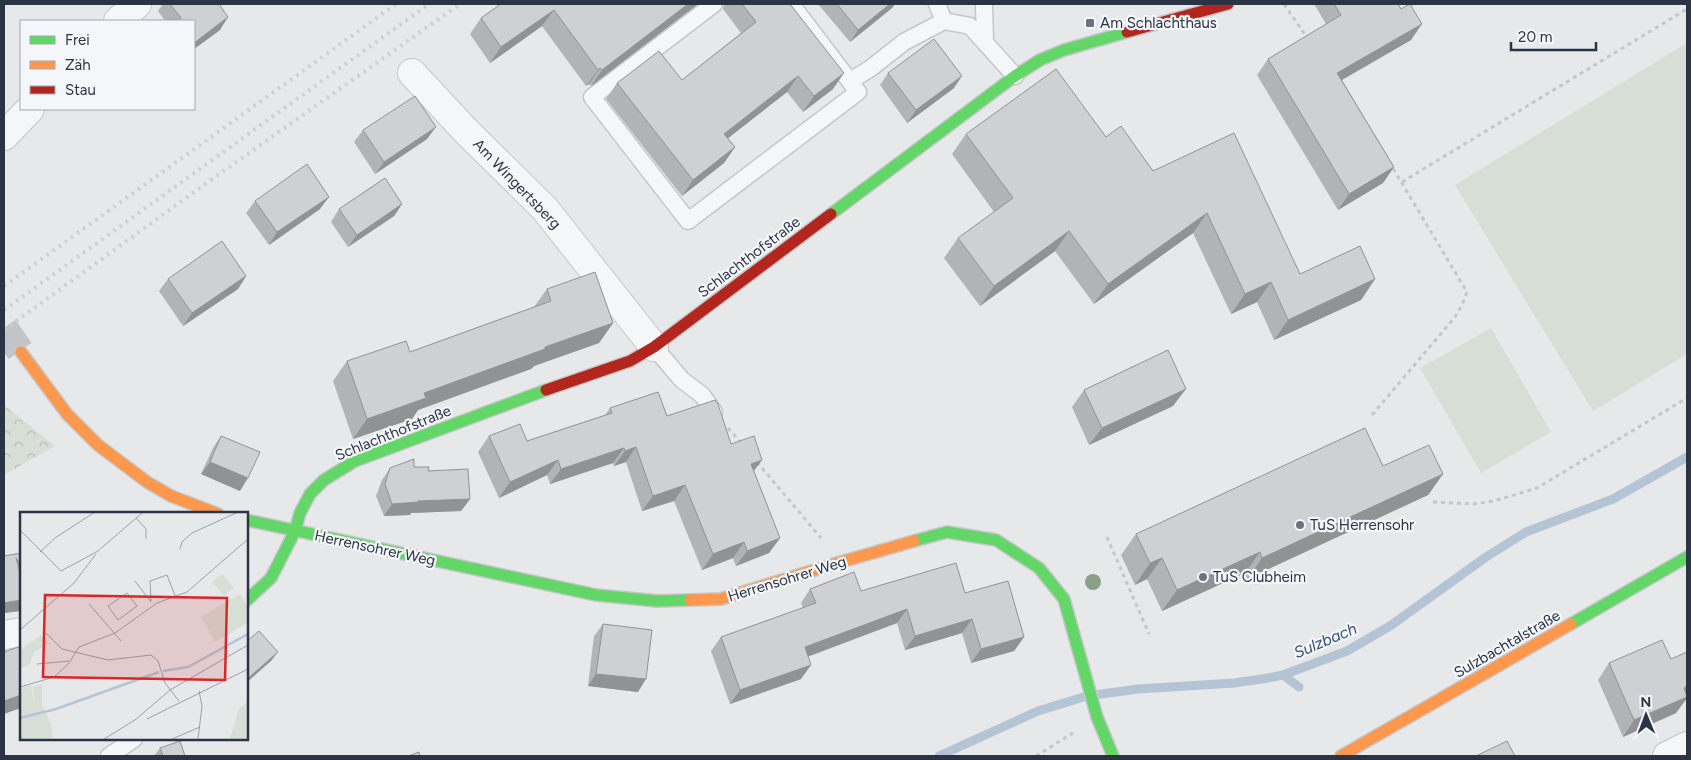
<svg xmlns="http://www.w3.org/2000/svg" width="1691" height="760" font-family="Figtree,sans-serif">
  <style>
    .forest { fill: url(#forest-crowns) }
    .garden { fill: #d6ded6 }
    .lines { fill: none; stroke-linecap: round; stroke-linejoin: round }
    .stream { stroke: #b4c4d5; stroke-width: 9 }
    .secondary-tunnel { stroke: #c1c4c9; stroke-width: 28; stroke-dasharray: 28 14; stroke-linecap: butt }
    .lane-casing { stroke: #c4c6c8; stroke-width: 19 }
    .street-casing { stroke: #c4c6c8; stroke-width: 30 }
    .fast-casing { stroke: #c4c6c8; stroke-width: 14 }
    .slow-casing { stroke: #c4c6c8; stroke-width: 14 }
    .jam-casing { stroke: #c4c6c8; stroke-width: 14 }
    .path { stroke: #c5c6ca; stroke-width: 3; stroke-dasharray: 4 4; stroke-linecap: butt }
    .lane { stroke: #f5f6f7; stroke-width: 16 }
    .street { stroke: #f5f6f7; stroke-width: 28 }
    .fast { stroke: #63d668; stroke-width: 11 }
    .slow { stroke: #ff974d; stroke-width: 11 }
    .jam { stroke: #b3261e; stroke-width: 11 }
    .rail { stroke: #cecfd2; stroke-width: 4; stroke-dasharray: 2.5 5; stroke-linecap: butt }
    .tree { fill: #8a9e88 }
    .wall { fill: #b1b3b5 }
    .shaded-wall { fill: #909294 }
    .building { fill: #ced0d3; stroke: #909294 }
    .poi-dot { fill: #6c737f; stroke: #f4f6f9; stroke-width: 2 }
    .labels { text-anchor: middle; stroke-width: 4.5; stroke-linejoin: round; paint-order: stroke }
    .poi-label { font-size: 15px; fill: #2b3445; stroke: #f4f6f9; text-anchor: start }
    .street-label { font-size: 15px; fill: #2b3445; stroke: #f4f6f9 }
    .water-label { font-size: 16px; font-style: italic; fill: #34527a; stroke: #f4f6f9 }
    .inset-river { fill: none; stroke: #b4c4d5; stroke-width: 2.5 }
    .inset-road { fill: none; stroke: #9ba0a8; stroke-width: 1 }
    .view { fill: #d62828; fill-opacity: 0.15; stroke: #d62828; stroke-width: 2.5 }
    .inset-edge { fill: none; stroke: #2b3445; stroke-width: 2.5 }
  </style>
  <defs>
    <pattern id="forest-crowns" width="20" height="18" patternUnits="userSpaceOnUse" patternTransform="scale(1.25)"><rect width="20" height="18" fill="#d6ded6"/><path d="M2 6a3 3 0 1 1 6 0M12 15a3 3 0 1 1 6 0" fill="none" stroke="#b8bfb9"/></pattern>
  </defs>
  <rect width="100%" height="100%" fill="#e6e8ea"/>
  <!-- forest -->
  <path class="forest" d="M4,405l51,41 -51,29z"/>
  <!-- garden -->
  <path class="garden" d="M1687,43v311l-94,57 -138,-226z
    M1491,328l60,104 -70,41 -61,-105z"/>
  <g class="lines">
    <!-- stream -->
    <path class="stream" d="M1283,675l16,12
      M939,756l99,-45 49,-15 51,-7 96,-6 34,-5 15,-3 64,-24 43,-25 96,-69 40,-25 87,-33 74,-42"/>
    <!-- secondary-tunnel -->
    <path class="secondary-tunnel" d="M4,328l17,24"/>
    <!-- lane casing -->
    <g class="lane-casing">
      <path id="lane" d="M714,4l-122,93 96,124 170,-129 -67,-88
        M937,4l7,17 26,5 45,50
        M984,4l1,39
        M850,81l21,-13 33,-26 40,-21
        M654,347l28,33 20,15 12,17
        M109,756l25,-17"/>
    </g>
    <!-- street casing -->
    <g class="street-casing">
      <path id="street" d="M118,21l19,-17
        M412,73l53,57 80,79 109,138
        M4,136l26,-27
        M4,635l17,-3
        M1667,756l20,-10"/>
    </g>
    <!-- fast casing -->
    <g class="fast-casing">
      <path id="fast" d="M831,214l184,-138 25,-16 24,-10 63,-18
        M246,520l350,75 61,6 33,-1
        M914,541l33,-9 49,8 43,28 25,31 33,118 16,39
        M246,601l25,-23 24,-47 5,-18 10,-19 14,-14 31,-19 191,-71
        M1571,624l116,-67"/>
    </g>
    <!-- slow casing -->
    <g class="slow-casing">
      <path id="slow" d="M21,352l46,62 31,31 49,37 24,14 47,18
        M690,600l31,-1 113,-35 80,-23
        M1341,756l230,-132"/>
    </g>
    <!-- jam casing -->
    <g class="jam-casing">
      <path id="jam" d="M1127,32l101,-28
        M546,390l84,-29 24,-14 177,-133"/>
    </g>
    <!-- path -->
    <path class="path" d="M1284,4l24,35
      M1402,182l285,-173
      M1372,415l83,-98 7,-12 5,-13 -76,-127
      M728,428l14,16
      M757,462l64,76
      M1433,502l40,2 21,-3 43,-13 150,-90
      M1107,537l42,97
      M1253,577l3,8
      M1036,756l37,-23"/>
    <!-- lane -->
    <use href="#lane" class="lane"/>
    <!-- street -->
    <use href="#street" class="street"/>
    <!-- fast -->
    <use href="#fast" class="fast"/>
    <!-- slow -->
    <use href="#slow" class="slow"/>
    <!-- jam -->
    <use href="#jam" class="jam"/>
    <!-- rail -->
    <path class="rail" d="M4,286l392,-282
      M4,310l425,-306
      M4,330l204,-148 252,-178"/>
  </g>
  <!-- trees -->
  <circle class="tree" cx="1093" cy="582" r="8"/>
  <!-- wall -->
  <path class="wall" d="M163,4h56l1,26 -26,19v-28h-29l-7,-10z
    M501,4h197l-107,82 -2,-2 -3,2 -44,-60 -52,37 -20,-29 11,-16z
    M724,4h66l43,85 -30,23 -16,-20 -59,46 7,9 -11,16 -42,33 -76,-97 11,-16 65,-3 59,-47 -18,-24z
    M818,4h77l-3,4 -42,34z
    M1314,4h84l13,36 -69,40 52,87 -11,16 -45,27 -81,-135 11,-16 58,-35z
    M888,73l66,15 -47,35 -27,-38z
    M363,130l64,9 -52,35 -21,-32z
    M966,134l140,3 194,137 75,5 -14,21 -87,40 -17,-38 -26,12 -38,-81 -99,71 -39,-53 -75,55 -36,-48 14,-20 36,-26 -42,-58z
    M255,201l65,8 -51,36 -23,-32z
    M402,204l-8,12 -46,31 -17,-25 8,-13z
    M246,276l-8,13 -55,37 -24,-35 9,-12z
    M547,289l66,34 -14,20 -65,23 -3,3 -113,41 -6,9 -59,20 -20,-58 14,-20 63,-9 77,-28 47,-17z
    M1084,390l89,16 -84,39 -17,-38z
    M610,408l57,8 64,28 23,27 26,67 -11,15 -33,13 -3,-8 -31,12 -28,-69 -32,10 -16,-49 -12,4 -1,-3 -63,21 -3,-9 -48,23 -21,-46 11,-16 38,5 78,-26z
    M221,436l19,55 -39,-17 12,-26z
    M1383,466l60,8 -15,21 -181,84 -2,-6 -83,38 -15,-32 -12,6 -14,-30 15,-21z
    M414,467l14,4 42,28 -9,12 -50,2 -1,2 -26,1 -8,-20 6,-16 8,-12z
    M21,553v56l-1,2 -16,2v-57z
    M810,589l51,2 104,2 59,44 -10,14 -43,12 -9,-30 -57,17 -8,-27 -89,34 -7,22 -71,25 -19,-53 10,-14 82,-29 -2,-5z
    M603,624l35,68 -50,-6 6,-50z
    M1609,663l78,35 -11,15 -53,24 -25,-57z
    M160,748l25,8h-31z"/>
  <!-- shaded-wall -->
  <path class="shaded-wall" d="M688,4h10l-107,82 11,-16z
    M890,4h5l-3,4 -42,34 8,-12z
    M554,10l-12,16 -52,37 11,-16z
    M228,17l-8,13 -26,19v-6z
    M1422,24l-11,16 -85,49 11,-16z
    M600,68l-11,16 -3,2 12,-16z
    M844,73l-11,16 -30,23 11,-16z
    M798,76l-11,16 -74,58 11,-16z
    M962,76l-8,12 -47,35 9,-13z
    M436,127l-9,12 -52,35 9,-12z
    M735,147l-11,16 -42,33 11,-16z
    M1394,167l-11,16 -45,27 11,-16z
    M329,197l-9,12 -51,36 8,-13z
    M402,204l-8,12 -46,31 9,-12z
    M1207,213l-14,20 -99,71 14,-20z
    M1069,231l-14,20 -75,55 14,-20z
    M246,276l-8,13 -55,37 9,-13z
    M1375,279l-14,21 -87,40 14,-20z
    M1271,282l-14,20 -26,12 14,-20z
    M613,323l-14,20 -65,23 -3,3 -113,41 -6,9 -59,20 14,-20 57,-26 121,-46z
    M1186,389l-13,17 -84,39 13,-17z
    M636,447l-10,15 -12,4 11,-15z
    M624,448l-11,15 -63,21 11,-15z
    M558,460l-11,15 -48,23 11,-16z
    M762,460l-11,15v-11z
    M210,462l38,16 -8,13 -39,-17z
    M1443,474l-15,21 -181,84 15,-21z
    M685,485l-11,16 -32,10 11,-15z
    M470,499l-9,12 -50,2 -1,2 -26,1 8,-12 26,-3z
    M780,538l-11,15 -33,13 11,-15z
    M744,542l-11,16 -31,12 11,-16z
    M1260,552l-15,21 -83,38 15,-21z
    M1162,558l-15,21 -12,6 15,-22z
    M21,600v9l-1,2 -16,2v-10z
    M907,609l-10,14 -102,38 10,-14z
    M972,619l-10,14 -57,17 10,-14z
    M1024,637l-10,14 -43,12 10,-14z
    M278,652l-7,9 -25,22v-3z
    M811,665l-10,14 -71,25 10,-14z
    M596,674l50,5 -8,13 -50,-6z
    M1687,686v12l-11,15 -53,24 11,-17 50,-32z
    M21,695v13l-17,6v-13z"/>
  <!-- building -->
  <path class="building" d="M170,4h49l9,13 -34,26v-22h-17l4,-3z
    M501,4h187l-86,66 -2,-2 -2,2 -44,-60 -53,37 -20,-29z
    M742,4h48l54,69 -30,23 -16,-20 -74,58 11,13 -42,33 -76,-97 42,-32 23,29 74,-58z
    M837,4h53l-32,26z
    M1334,4h64l3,5 9,-5 12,20 -85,49 57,94 -45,27 -81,-135 73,-44z
    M934,39l28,37 -46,34 -28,-37z
    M1056,69l50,68 15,-11 32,45 81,-38 66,141 60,-28 15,33 -87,41 -17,-38 -26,12 -38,-81 -99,71 -39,-53 -75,55 -36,-48 55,-40 -47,-64z
    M415,96l21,31 -52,35 -21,-32z
    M307,164l22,33 -52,35 -22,-31z
    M385,178l17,26 -45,31 -18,-26z
    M222,241l24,35 -54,37 -24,-34z
    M595,272l18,51 -68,24v2l-121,44 2,5 -59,21 -20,-58 59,-20 4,11 77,-28 64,-23 -4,-12z
    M1168,350l18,39 -84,39 -18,-38z
    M658,392l9,24 48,-16 3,4 13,40 23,-8 8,24 -11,4 29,74 -33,13 -3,-9 -31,12 -28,-69 -32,11 -17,-49 -11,4 -1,-3 -63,21 -3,-9 -48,22 -21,-46 31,-12 7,17 85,-28 -2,-5z
    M1365,428l18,38 46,-21 14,29 -181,84 -2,-6 -83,38 -15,-32 -12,5 -14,-29z
    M221,436l39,16 -12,26 -38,-16z
    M414,459v8h15l-1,4 40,-2 2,30 -52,2v1l-26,2 -7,-20 5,-16z
    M21,553v13l-5,-8 5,18v24l-17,3v-47z
    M956,563l9,30 43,-12 16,56 -43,12 -9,-30 -57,17 -8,-27 -102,38 6,18 -71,25 -19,-53 95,-34 -6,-14 44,-17 7,19z
    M603,624l49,6 -6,49 -50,-5z
    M259,631l19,21 -32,28v-38z
    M1662,640l9,19 16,-7v34l-3,2 3,9 -53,23 -25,-57z
    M21,646v49l-17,6v-49z
    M180,741l5,15h-22l-3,-8z
    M1507,741l8,15h-39z
    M419,752l1,4h-12z"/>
  <!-- markers -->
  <g class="poi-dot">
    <rect x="1085" y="18" width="10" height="10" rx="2.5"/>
    <circle cx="1300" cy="525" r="5"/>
    <circle cx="1203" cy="577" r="5"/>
  </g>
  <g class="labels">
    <!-- poi labels -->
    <g class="poi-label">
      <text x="1100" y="28">Am Schlachthaus</text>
      <text x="1310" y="530">TuS Herrensohr</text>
      <text x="1213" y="582">TuS Clubheim</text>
    </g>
    <!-- street labels -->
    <g class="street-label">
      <text transform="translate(517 184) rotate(46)" y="5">Am Wingertsberg</text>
      <text transform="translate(749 257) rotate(-37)" y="5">Schlachthofstraße</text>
      <text transform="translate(393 433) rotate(-22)" y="5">Schlachthofstraße</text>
      <text transform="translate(375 548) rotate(12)" y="5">Herrensohrer Weg</text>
      <text transform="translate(787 579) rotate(-17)" y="5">Herrensohrer Weg</text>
      <text transform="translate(1507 644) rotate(-30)" y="5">Sulzbachtalstraße</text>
    </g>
    <!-- water labels -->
    <g class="water-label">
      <text transform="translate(1325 640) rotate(-23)" y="6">Sulzbach</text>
    </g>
  </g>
  <!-- overview -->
  <g transform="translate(20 512)">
    <rect width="228" height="228" fill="#e6e8ea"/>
    <path d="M22,172v20l-8,2 -1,-19z" fill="#d6ded6"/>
    <path d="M21,123l9,8 -16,9 -4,12 -10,5v-19zM11,173l3,20 8,-1 9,20 2,13 -5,2h-28v-51zM227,190v37h-17l9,-30z" fill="#d6ded6"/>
    <path d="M202,62l12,14 -10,8 -12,-14z" fill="#d6ded6"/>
    <path d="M220,82l7,12v17l-32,19 -14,-25z" fill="#d6ded6"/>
    <path class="inset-river" d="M143,159l25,-4 60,-33M0,206l36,-9 103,-37"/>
    <path class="inset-road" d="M116,6l10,11v10M0,18l41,41 37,-20 45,-39M160,37l2,-7 10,-9 46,-21M20,40l15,-14 40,-26M115,69l16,21M107,81l10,13 -19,14 -10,-14zM131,89l-1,-20 17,-6 9,23M69,92l32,37M0,118l54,-47 22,-29M26,121l16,16 46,11 43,-5 7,6 7,22 14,18M17,152l32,-3M0,175l34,-10 15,-14 10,-16 36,-14 42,-30 30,-11 61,-53M127,207l101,-50M84,227l31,-19 35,-30 78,-45M152,227l28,-12M178,227l4,-33 -3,-15"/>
    <path class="view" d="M25,83l182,3 -2,82 -182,-3z"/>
    <rect width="228" height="228" class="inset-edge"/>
  </g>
  <!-- border -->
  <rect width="1691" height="760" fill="none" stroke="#2b3445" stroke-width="10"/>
  <!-- legend -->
  <rect x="20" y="20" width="175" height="90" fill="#f4f6f9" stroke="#a4a8b1"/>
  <rect x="30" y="36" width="25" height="8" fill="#63d668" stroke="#a4a8b1"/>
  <text x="65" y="45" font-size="15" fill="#2b3445">Frei</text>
  <rect x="30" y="61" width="25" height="8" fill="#ff974d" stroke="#a4a8b1"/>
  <text x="65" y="70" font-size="15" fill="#2b3445">Zäh</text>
  <rect x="30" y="86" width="25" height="8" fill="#b3261e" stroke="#a4a8b1"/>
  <text x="65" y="95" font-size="15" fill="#2b3445">Stau</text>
  <!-- north arrow -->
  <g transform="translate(1646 715) rotate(359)" stroke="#f4f6f9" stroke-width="4" paint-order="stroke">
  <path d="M0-4L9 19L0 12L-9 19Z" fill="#2b3445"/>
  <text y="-8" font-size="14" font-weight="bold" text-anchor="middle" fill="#2b3445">N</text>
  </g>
  <!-- scale -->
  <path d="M1511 42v8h85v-8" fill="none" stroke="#2b3445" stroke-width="2.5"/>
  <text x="1518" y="42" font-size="15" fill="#2b3445" stroke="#f4f6f9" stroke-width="4" paint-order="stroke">20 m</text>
</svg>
